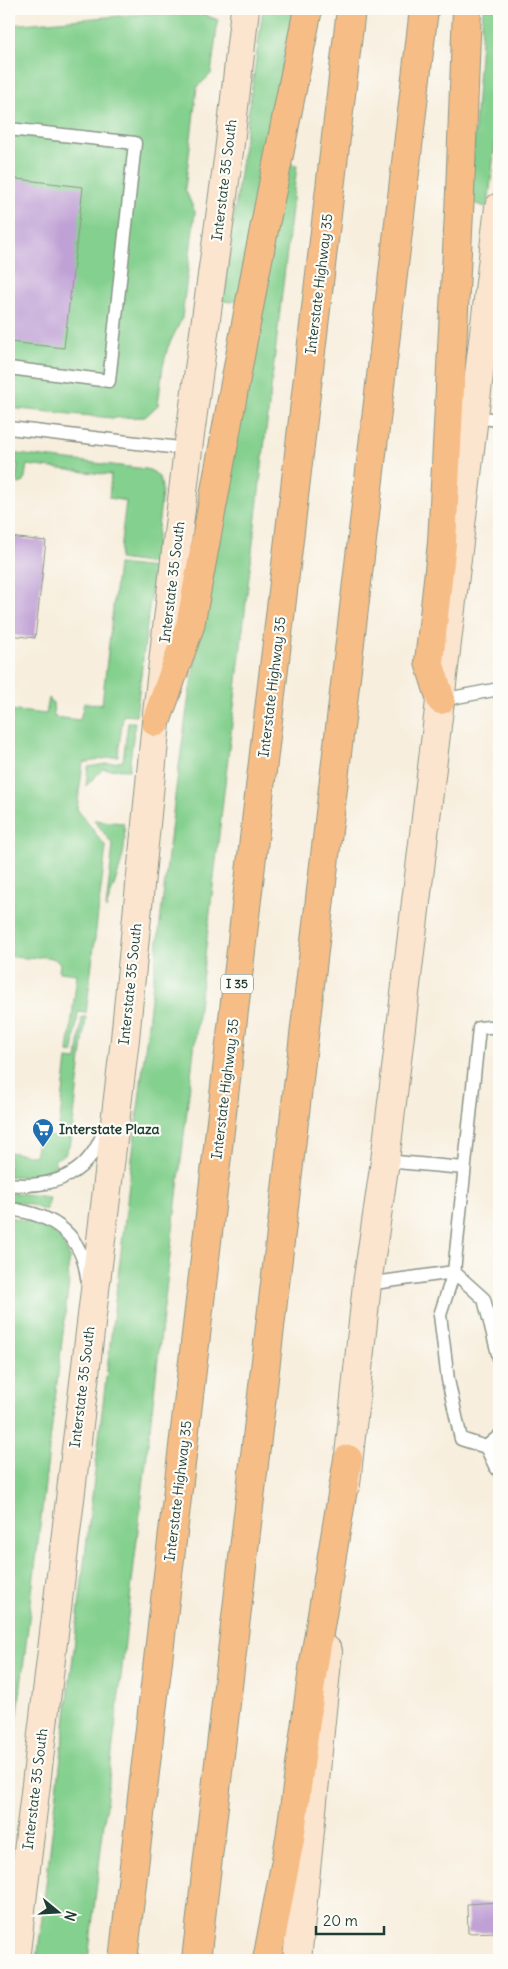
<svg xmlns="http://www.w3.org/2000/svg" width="508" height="1969" font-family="Delius,sans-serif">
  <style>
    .green { fill: #84d08e; stroke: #528661 }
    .building { fill: #c0a1d5 }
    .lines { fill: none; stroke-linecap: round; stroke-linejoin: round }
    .service-casing { stroke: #8b9688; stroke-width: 15 }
    .secondary-casing { stroke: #8b9688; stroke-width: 30 }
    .motorway-casing { stroke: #8b9688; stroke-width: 30 }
    .service { stroke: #fff; stroke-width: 12 }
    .secondary { stroke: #fbe5cf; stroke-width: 28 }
    .motorway { stroke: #f6be86; stroke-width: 28 }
    .labels { text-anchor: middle; stroke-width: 4.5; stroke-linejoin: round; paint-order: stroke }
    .shield { fill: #fdfcf7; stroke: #62766e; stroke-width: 1 }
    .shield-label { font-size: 12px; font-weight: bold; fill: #1f3d34 }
    .street-label { font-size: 14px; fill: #1f3d34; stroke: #fdfcf7 }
    .poi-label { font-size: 14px; font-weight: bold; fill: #1f3d34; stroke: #fdfcf7; text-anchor: start }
  </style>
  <rect width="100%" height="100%" fill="#fdfcf7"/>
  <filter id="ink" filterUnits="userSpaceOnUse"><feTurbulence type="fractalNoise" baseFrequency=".02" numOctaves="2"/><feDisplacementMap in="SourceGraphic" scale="10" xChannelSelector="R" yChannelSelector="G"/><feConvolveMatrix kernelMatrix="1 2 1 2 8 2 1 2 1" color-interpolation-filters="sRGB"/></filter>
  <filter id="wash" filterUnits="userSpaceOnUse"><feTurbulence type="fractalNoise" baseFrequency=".0096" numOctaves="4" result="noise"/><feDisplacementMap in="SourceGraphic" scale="20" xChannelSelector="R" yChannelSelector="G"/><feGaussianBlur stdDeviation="1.12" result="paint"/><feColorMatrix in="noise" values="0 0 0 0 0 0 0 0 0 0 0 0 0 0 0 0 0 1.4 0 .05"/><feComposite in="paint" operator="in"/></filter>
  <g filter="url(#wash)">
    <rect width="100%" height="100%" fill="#f7eedd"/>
    <!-- green -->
    <path class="green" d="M263,9h30l-55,291 -6,2 -10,-1z
      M483,9h16v97l-11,102 -18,-6z
      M193,10l25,10 -7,54 -14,13 -12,102 10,23 -13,106 -14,29 -5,19 -5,39 -13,12 -33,1 -103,-10v-383z
      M286,163l11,2 -209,1795h-51l139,-1172 13,-93z
      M9,453l137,16c12,3 16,10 16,23l-8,72 -35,-5 7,-58 -17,-3 2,-23 -84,-10 -3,17 -5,2 -3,-4 2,-16 -9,-1z
      M118,564l36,4 -18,148 -13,-1 -5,41 -35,7 -6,46 29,38 -20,166 -8,-1 -5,41 -5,-1 9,-78 -18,-2 1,-9c-11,-10 -22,-5 -35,-5 -5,0 -11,-1 -16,-2v-246l37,4 3,-16 4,5 1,14 26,3 4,-17 18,1z
      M128,722h7l-6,48 -26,-1 -17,17 2,-19 35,-6z
      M94,820l29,3c7,28 -9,59 -17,86l7,-64z
      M82,1017h4l-15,124 -6,13 -11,6 3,6c-16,7 -30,12 -48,10v-24l26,4 4,-20 19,1 9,-78 10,1z
      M9,1192l40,5 -3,14 -18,-7 -19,-3z
      M9,1217l30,6 21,14 10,21 -2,11 1,13 -60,505z"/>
    <g id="blocks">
      <!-- building -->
      <path class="building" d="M9,178l74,9 -19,161 -55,-6z
        M9,537l37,4 -11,97 -26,-3z
        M499,1902v30l-31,1 -1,-29z"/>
    </g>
  </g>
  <g filter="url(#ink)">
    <use href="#blocks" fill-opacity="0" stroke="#8b9688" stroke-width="1"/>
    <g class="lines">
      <!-- service casing -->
      <g class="service-casing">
        <path id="service" d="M9,129l126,14 -26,238 -100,-13
          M474,417l25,3
          M9,428l179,21
          M441,700l58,-11
          M499,1026l-20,2 -25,244 -14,43 8,65 13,59 25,8 13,-11
          M385,1161l79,7
          M9,1184c46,5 82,-11 96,-57
          M9,1209c42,5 73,24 78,69
          M367,1284l87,-12 30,27 15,59
          M486,1447l9,19 4,5"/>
      </g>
      <!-- secondary casing -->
      <g class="secondary-casing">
        <path id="secondary" d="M346,1484l21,-200 18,-123 114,-954
          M15,1960l110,-921 31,-317 32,-273 41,-297 16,-143
          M297,1960l31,-309"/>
      </g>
      <!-- motorway casing -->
      <g class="motorway-casing">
        <path id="motorway" d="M441,700l-12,-38 13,-119 18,-350 7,-184
          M156,722l34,-96 66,-356 52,-261
          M123,1960l228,-1951
          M196,1960l228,-1951
          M267,1960l23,-121 23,-170 35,-210"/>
      </g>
      <!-- service -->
      <use href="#service" class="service"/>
      <!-- secondary -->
      <use href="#secondary" class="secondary"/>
      <!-- motorway -->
      <use href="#motorway" class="motorway"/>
    </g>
  </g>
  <!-- icons -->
  <defs>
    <g id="supermarket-pin" transform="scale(1.125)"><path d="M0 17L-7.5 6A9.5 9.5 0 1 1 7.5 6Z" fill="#1f6fb2" stroke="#fdfcf7"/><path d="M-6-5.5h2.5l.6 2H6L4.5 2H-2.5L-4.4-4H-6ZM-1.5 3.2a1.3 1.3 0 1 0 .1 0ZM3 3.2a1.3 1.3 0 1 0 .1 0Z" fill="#fff"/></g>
  </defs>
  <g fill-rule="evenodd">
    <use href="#supermarket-pin" x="43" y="1129"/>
  </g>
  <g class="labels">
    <!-- shield labels -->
    <rect class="shield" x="221" y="974.5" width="32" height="19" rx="4"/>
    <g class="shield-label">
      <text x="237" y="988">I 35</text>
    </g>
    <!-- street labels -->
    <g class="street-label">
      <text transform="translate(224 180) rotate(-83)" y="5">Interstate 35 South</text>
      <text transform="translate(319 284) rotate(-83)" y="5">Interstate Highway 35</text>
      <text transform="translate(172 582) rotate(-83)" y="5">Interstate 35 South</text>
      <text transform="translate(272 687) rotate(-83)" y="5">Interstate Highway 35</text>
      <text transform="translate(130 984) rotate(-84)" y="5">Interstate 35 South</text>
      <text transform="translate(225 1089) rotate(-83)" y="5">Interstate Highway 35</text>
      <text transform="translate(82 1387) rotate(-83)" y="5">Interstate 35 South</text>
      <text transform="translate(178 1491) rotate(-83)" y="5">Interstate Highway 35</text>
      <text transform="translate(35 1789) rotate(-83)" y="5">Interstate 35 South</text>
    </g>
    <!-- poi labels -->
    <g class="poi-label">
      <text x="59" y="1134">Interstate Plaza</text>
    </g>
  </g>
  <!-- margin -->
  <rect width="508" height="1969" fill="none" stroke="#fdfcf7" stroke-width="30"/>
  <!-- north arrow -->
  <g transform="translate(58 1912) rotate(108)" stroke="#fdfcf7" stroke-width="4" paint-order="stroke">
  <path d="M0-4L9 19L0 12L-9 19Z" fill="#1f3d34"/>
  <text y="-8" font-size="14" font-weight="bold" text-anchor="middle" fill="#1f3d34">N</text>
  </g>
  <!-- scale -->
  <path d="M316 1926v8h68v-8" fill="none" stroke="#1f3d34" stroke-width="2.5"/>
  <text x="323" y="1926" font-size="15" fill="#1f3d34" stroke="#fdfcf7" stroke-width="4" paint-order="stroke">20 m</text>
</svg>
